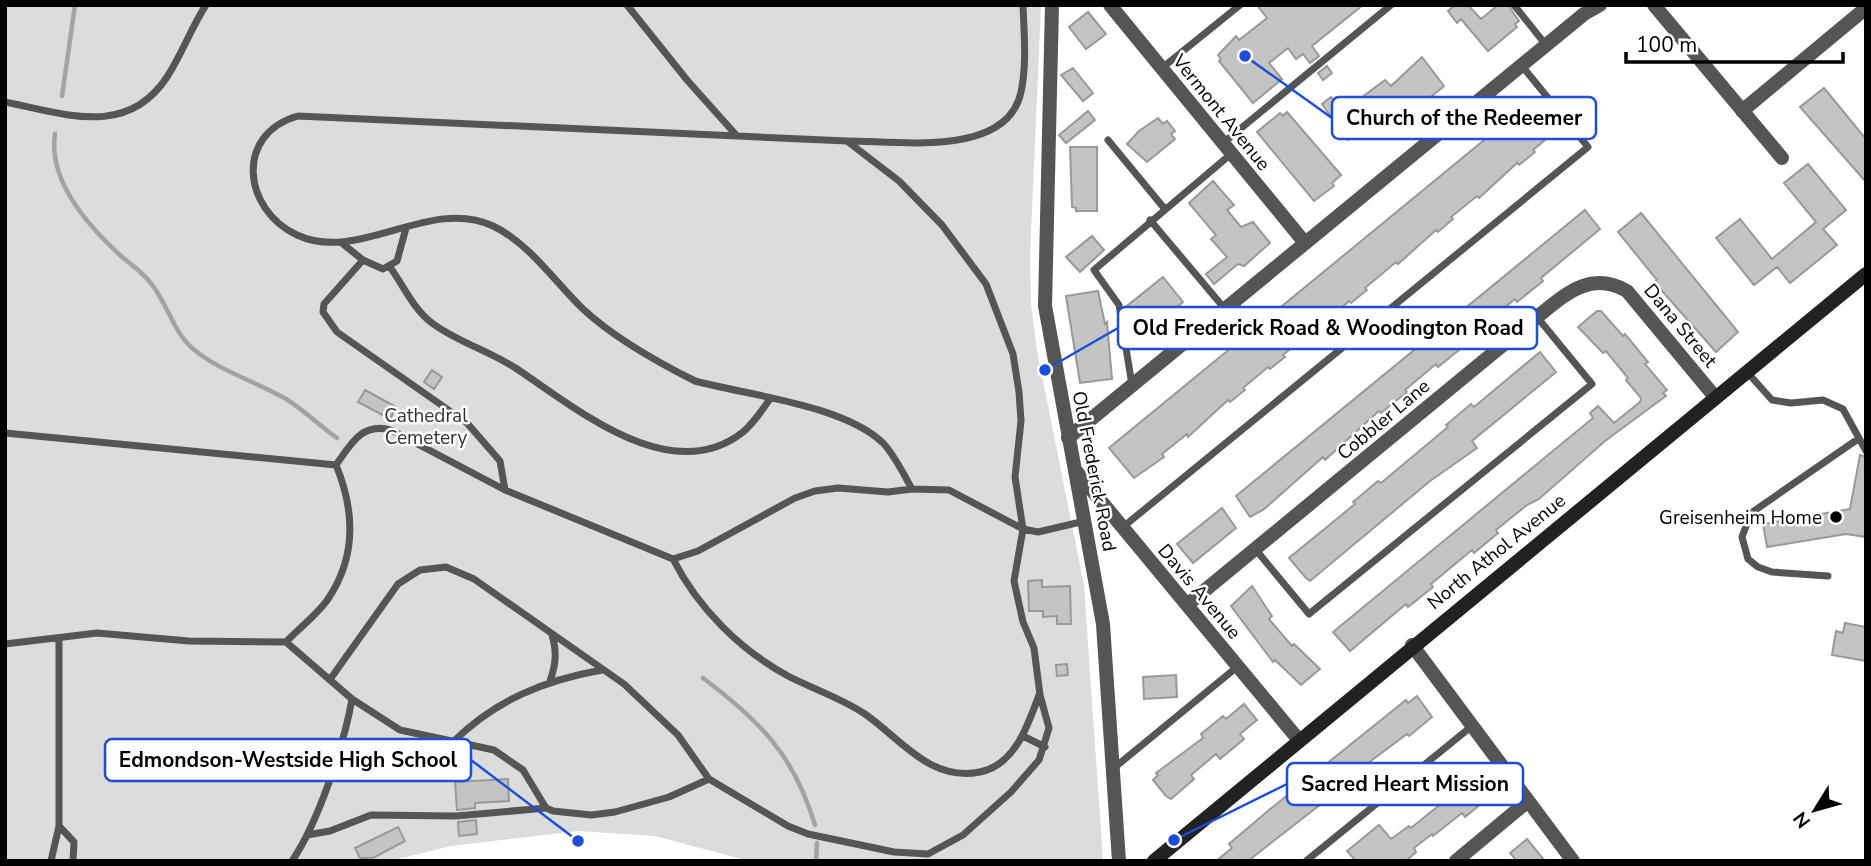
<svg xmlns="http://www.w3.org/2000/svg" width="1871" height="866" font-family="'Nunito Sans',sans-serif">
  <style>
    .green { fill: #dcdcdc }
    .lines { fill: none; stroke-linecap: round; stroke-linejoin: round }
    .stream { stroke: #a3a3a3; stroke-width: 4.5 }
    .building { fill: #c4c4c4; stroke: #999; stroke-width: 2 }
    .lane { stroke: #555; stroke-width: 7 }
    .street { stroke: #555; stroke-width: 14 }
    .secondary { stroke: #222; stroke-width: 14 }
    .poi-dot { fill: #000; stroke: #fff; stroke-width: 2.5 }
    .labels { text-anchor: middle; stroke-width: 5; stroke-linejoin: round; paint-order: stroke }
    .street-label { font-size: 19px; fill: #000; stroke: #fff }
    .park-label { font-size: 19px; fill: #333; stroke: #fff }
    .poi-label { font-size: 19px; fill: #000; stroke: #fff; text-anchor: end }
    .leader { fill: none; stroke: #1d4ed8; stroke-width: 2.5 }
    .callout-dot { fill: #1d4ed8; stroke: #fff; stroke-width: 2.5 }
    .callout { fill: #fff; stroke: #1d4ed8; stroke-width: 2.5 }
    .callout-label { font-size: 21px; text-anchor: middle; font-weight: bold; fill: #000 }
  </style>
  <rect width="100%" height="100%" fill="#fff"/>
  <!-- green -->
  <path class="green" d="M5,5h1036l-11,252 1,47 6,47 47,234 19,276h-354l-94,-25 -77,-5 -127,15 -61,15h-385z"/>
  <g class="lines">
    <!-- stream -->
    <path class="stream" d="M62,96l13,-91
      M55,134c-7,46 33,92 66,122 9,8 20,15 28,25 18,20 23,49 43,67 27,23 63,33 94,51 18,11 34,27 51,39
      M703,678c57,43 91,77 112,147
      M816,861l1,-18"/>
  </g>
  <!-- building -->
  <path class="building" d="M1257,5h106l-51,41 7,10 -9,7 -7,-9 -7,5 -8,-11 -19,15 13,16 -29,24 -34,-42 2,-2 -3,-4 18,-19 3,4 28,-22z
    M1455,5h13l13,14 17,-14h10l11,16 -4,3 2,3 -29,24 -27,-32 -4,4 -9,-12z
    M1088,12l18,22 -20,15 -17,-22z
    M1422,57l22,29 -61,50 -12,-13 -23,17 -26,-36 9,-7 11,15 43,-32 6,6z
    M1327,66l5,7 -9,7 -5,-7z
    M1073,68l20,25 -10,8 -22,-26z
    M1824,88l42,51v43l-66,-75z
    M1522,109l24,30 -13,11 2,2 -16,13 -2,-2 -38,35 -2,-2 -26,21 2,2 -15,13 -2,-2 -38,34 -2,-2 -31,26 2,2 -16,13 -2,-2 -38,35 -2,-3 -26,22 2,2 -15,12 -2,-2 -25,21 2,2 -15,12 -2,-2 -40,37 -1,-3 -25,20 2,3 -30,21 -25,-30z
    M1088,111l7,9 -29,23 -7,-8z
    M1287,112l54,63 -9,8 2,3 -20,15 -57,-69 23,-19 3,3z
    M1158,118l5,6 4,-3 8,10 -4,3 4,5 -28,23 -20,-18 12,-13z
    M1070,147h27v64h-21v-3l-4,-1z
    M1808,164l38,46 -23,19 14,16 -47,38 -13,-16 -23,18 -38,-47 24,-19 32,40 44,-37 -32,-39z
    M1213,181l21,24 -7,5 14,17 12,-5 17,21 -26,23 -6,-2 -24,20 -8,-10 21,-17 -16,-18 5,-4 -27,-32z
    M1585,210l15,19 -59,49 2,3 -26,21 -2,-3 -52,43 2,3 -27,22 -2,-3 -31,26 2,2 -26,21 -2,-2 -54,49 -2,-3 -60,53 -13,7 -14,-21z
    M1641,213l97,119 -22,20 -62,-70 3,-2 -39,-48z
    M1092,236l12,14 -24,22 -14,-15z
    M1163,277l20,25 -35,28 -21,-24z
    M1098,291l7,33 2,-2 5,57 -32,4 -14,-87z
    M1597,311h4l22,25 2,-2 23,28 -3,2 22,26 -4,3 3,3 -61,45 -66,58 -12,6 -31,25 2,3 -24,20 -2,-3 -41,34 2,3 -25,20 -2,-3 -56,47 -17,-19 260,-214 -3,-5 8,-7 16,17 26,-21 1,-4 -15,-18 2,-2 -22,-27 -3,2 -25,-26z
    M1540,352l16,20 -84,69 5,7 -47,33 -120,100 -5,-4 -16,-19 66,-54 -2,-2 25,-21 3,2 67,-56 -2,-2 25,-21 3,3z
    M432,370l10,7 -8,12 -10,-7z
    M365,390l31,17 -6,12 -32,-17z
    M1860,455l6,2v80l-20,-3 -79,13 -4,-23 87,-15z
    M1222,508l14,20 -43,35 -16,-19z
    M1042,580v7l28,-1 1,38h-14v-8l-14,1v-6h-14l-1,-30z
    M1252,586l20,30 -3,3 23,27 2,-2 26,25 -19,16 -26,-25 -2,2 -42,-56z
    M1845,623l21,4v34l-34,-6 4,-24 7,2z
    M1067,664l1,11 -11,1 -1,-11z
    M1176,675l1,22 -33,2 -1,-22z
    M1417,696l15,21 -23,19 -2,-2 -47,35 -21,21 -91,71h-32l16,-13 -3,-4 40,-34 137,-110 2,3z
    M1244,704l13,16 -17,14 4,5 -24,20 -4,-5 -25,21 3,4 -23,20 -5,-3 -13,-16 5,-5 -2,-2 47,-35 -2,-4 22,-18 3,3z
    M1479,773l15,20 -29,24 -3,-4 -29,23 -1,-2 -18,14 2,4 -10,9h-50l-9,-10 32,-26 12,14 18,-13 2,2z
    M508,779l1,22 -34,2v5l-18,2 -2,-28z
    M476,820l1,14 -18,2 -1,-14z
    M398,827l7,14 -32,17h-13l-5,-10z
    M1527,839l18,22h-28l-7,-8z"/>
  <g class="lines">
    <!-- lane -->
    <path class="lane" d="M1514,5l32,40
      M1162,68l78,-63
      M5,102c60,12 122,36 162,-25 15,-23 24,-49 39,-72
      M737,136l-439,-20c-64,18 -55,94 -1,119 62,29 132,-39 196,-9 36,17 62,56 90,83 29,27 76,54 112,72 52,14 149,24 188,62 12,13 20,30 29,46
      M1108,140l56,68
      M848,141c50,0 159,17 173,-49 6,-28 3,-59 2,-87
      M1223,143l168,-138
      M1150,220l75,89
      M343,244l20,16 20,9 14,-8 9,-33
      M363,260l-39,44 -1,8 14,20 130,91 33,38 5,29
      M390,267c13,18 24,43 42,56 25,19 58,28 85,46 59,39 154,120 226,63 11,-9 19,-22 27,-33
      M1747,372l25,28 19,3 32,-3 20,9 23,42
      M1132,385l-13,-80 -25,-35 137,-116
      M5,433l331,32c19,46 21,91 -8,134 -11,16 -29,29 -42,43
      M336,465c15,-21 26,-43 55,-35l114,60 168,69c25,49 67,91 115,117 25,13 53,22 77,38 36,25 65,68 115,58 35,-7 48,-47 59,-77
      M1123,527l465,-380 -66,-81
      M1256,550l53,64 283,-230 -55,-67
      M673,559l25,-8 97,-53 20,-7 23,-3 50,4 24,-3 37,1 74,39 15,3 47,-11
      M1828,576l-56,-4 -14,-5 -10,-8 -6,-22 9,-24 107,-74
      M5,644l92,-11 92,8 97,1 66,57c-8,46 -34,124 -60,162
      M331,678l67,-94 22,-14 26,-3 28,12 150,105 54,51 31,44 79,47 20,8 86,18 34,2 35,-19 48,-43 28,-32 10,-32 -9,-33 -6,-47 -11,-26 -9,-41 9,-52 -8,-52 6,-56 -2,-29 -6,-38 -27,-70 -44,-59 -43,-44 -52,-40 -110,-5 -50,-56 -60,-75
      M550,681c6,-17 7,-29 2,-46
      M352,699l48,31 94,20 29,20 23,38 7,3 38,4 24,-3 54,-15 40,-18
      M1023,736l22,11
      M454,741c42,-41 91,-61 148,-71
      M1114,768l123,-101
      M59,826l15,16 -1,19
      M307,835l23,-4 41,-16 85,1 90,-8
      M51,861l8,-35v-188
      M1306,861l166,-135"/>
    <!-- street -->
    <path class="street" d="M1052,5l-7,301 58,318 16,237
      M1110,5l195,238
      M1654,5l128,153
      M1742,111l124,-103
      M1068,438l516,-424 16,-9
      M1076,471l222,268
      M1187,605l350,-288c29,-23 53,-47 90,-26l88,106
      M1412,645l161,216
      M1456,861l72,-60"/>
    <!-- secondary -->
    <path class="secondary" d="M1154,861l712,-587"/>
  </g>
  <!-- markers -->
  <circle class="poi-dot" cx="1836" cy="517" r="7"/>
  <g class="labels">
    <!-- street labels -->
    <g class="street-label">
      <text transform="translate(1222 112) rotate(51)" y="7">Vermont Avenue</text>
      <text transform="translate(1681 325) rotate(50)" y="7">Dana Street</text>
      <text transform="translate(1383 419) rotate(-40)" y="7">Cobbler Lane</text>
      <text transform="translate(1095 471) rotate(79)" y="7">Old Frederick Road</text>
      <text transform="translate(1496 551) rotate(-39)" y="7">North Athol Avenue</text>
      <text transform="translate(1200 591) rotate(50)" y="7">Davis Avenue</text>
    </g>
    <!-- park labels -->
    <g class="park-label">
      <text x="426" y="422">Cathedral<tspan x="426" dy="22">Cemetery</tspan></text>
    </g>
    <!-- poi labels -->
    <g class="poi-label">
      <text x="1822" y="524">Greisenheim Home</text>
    </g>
  </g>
  <!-- callouts -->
  <path class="leader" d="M1245 56L1332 118M1045 370L1118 328M578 841L471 760M1174 840L1287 784"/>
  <g class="callout-dot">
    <circle cx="1245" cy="56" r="7"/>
    <circle cx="1045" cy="370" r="7"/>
    <circle cx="578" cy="841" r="7"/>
    <circle cx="1174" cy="840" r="7"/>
  </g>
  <g class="callout">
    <rect x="1332" y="97" width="264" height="42" rx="7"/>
    <rect x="1118" y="307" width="419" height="42" rx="7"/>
    <rect x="105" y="739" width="366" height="42" rx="7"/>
    <rect x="1287" y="763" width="236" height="42" rx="7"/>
  </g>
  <g class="callout-label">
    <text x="1464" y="125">Church of the Redeemer</text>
    <text x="1328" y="335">Old Frederick Road &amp; Woodington Road</text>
    <text x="288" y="767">Edmondson-Westside High School</text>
    <text x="1405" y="791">Sacred Heart Mission</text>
  </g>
  <!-- border -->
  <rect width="1871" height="866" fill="none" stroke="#000000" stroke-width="14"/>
  <!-- north arrow -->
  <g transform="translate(1815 810) rotate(233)" stroke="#ffffff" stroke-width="5" paint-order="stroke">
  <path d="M0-5L12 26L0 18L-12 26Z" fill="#000000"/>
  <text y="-10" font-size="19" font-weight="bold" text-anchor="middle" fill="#000000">N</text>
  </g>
  <!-- scale -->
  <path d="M1626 52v10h217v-10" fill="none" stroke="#000000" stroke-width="3.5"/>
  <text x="1636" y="52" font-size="21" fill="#000000" stroke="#ffffff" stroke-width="5" paint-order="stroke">100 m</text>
</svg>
